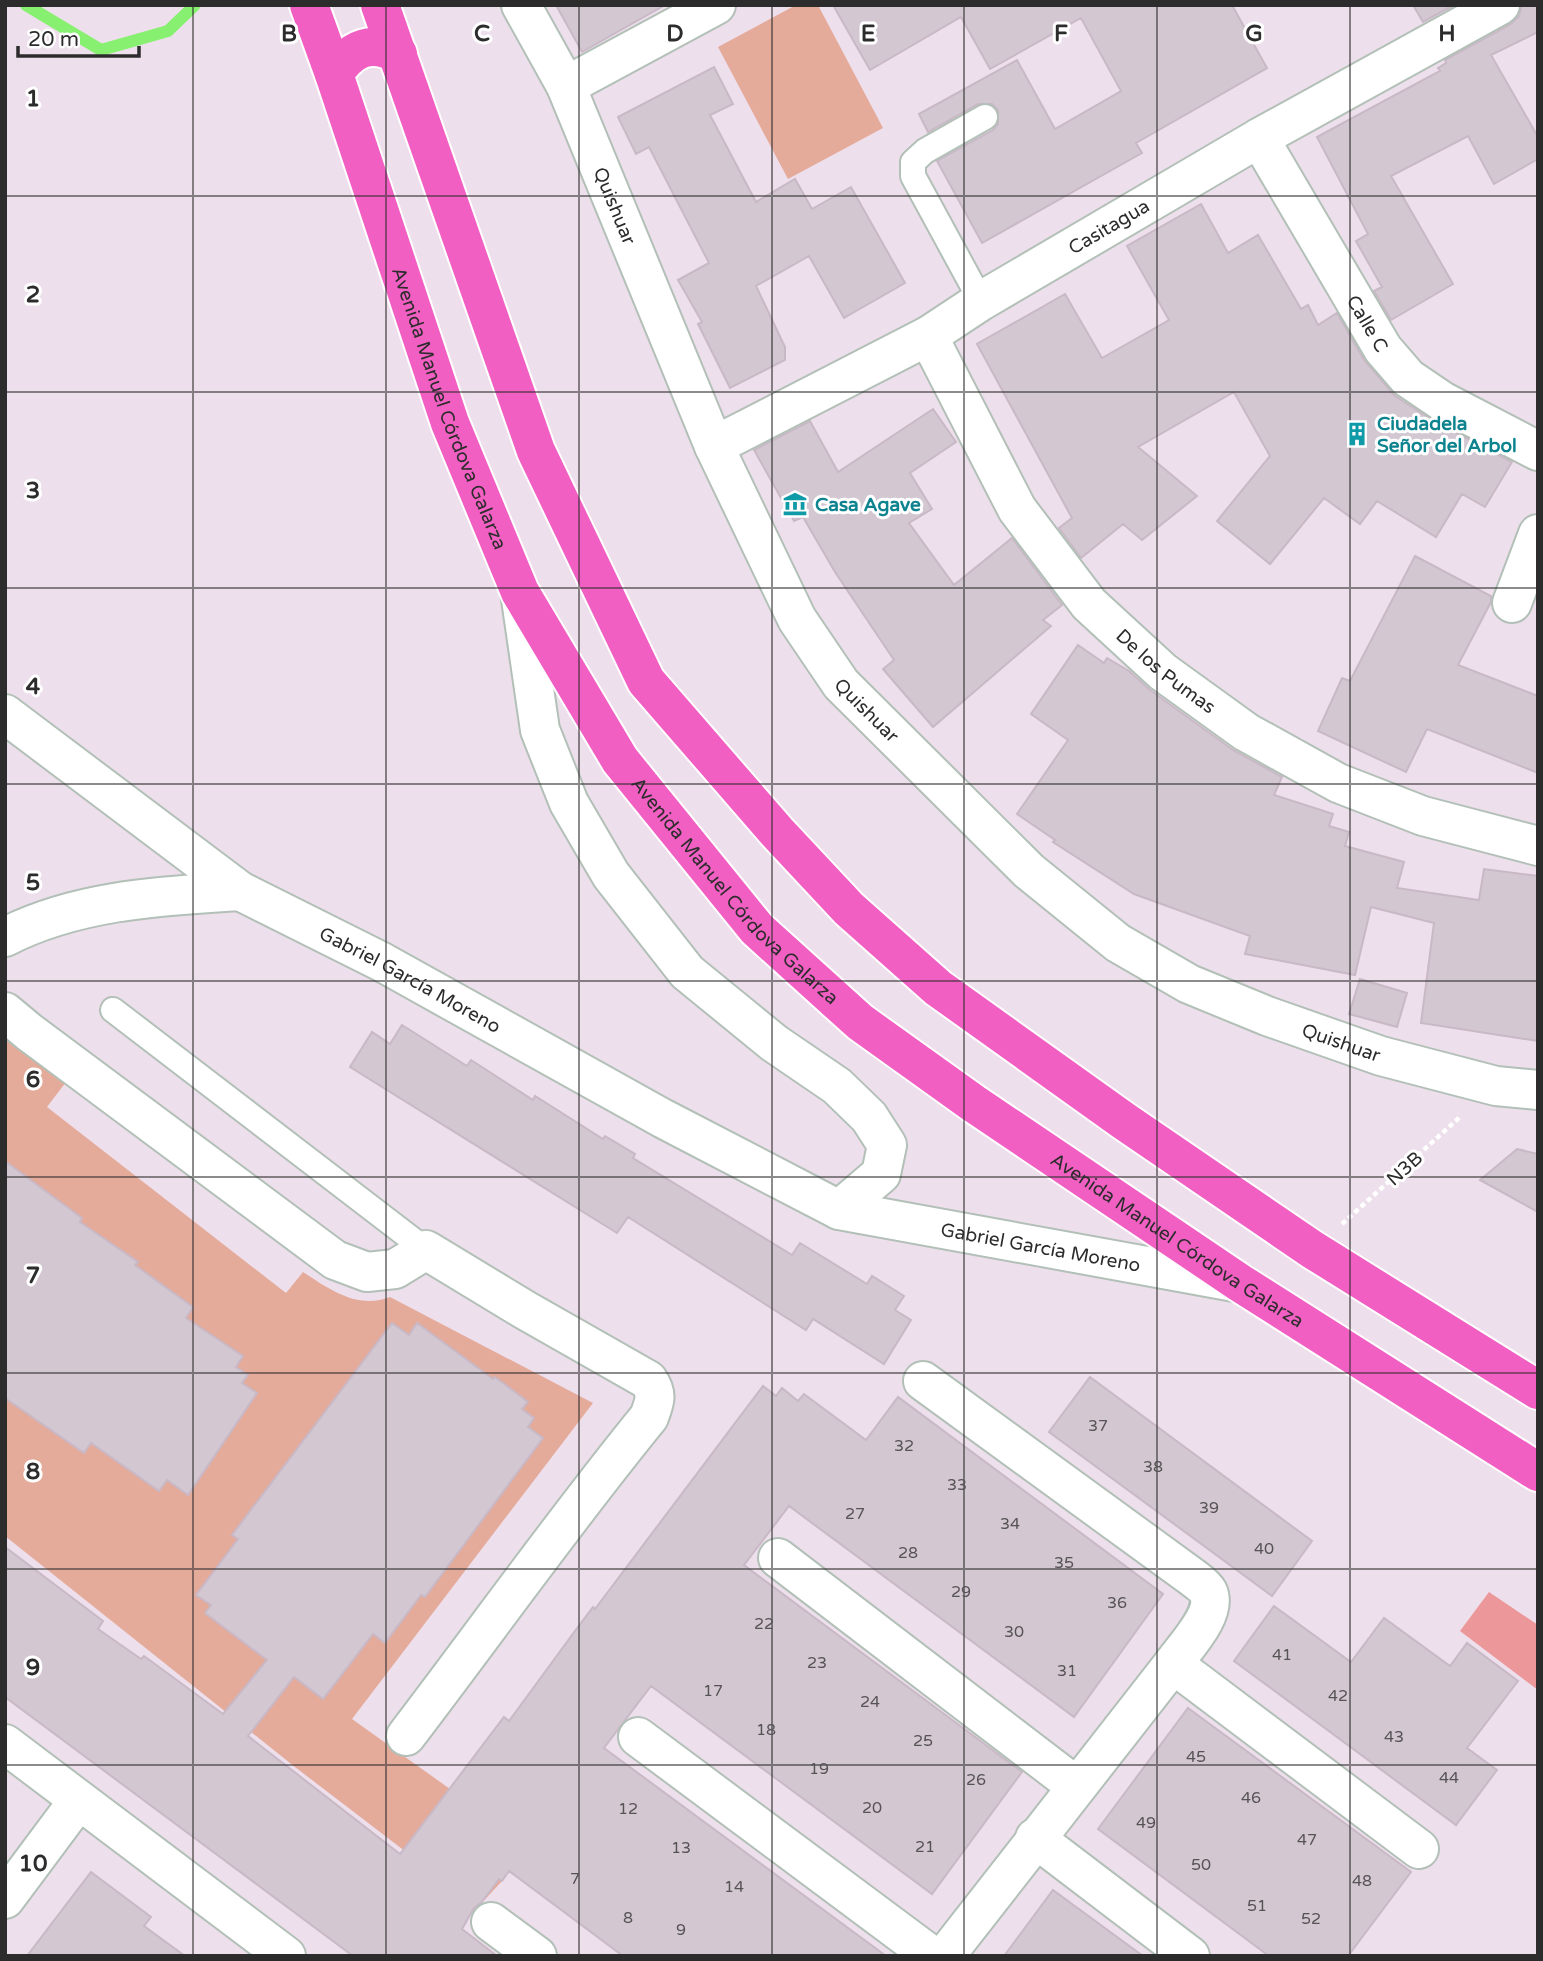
<svg xmlns="http://www.w3.org/2000/svg" width="1543" height="1961" font-family="'Varela Round',sans-serif">
  <style>
    .green { fill: #e4ab9b }
    .pitch { fill: #ec9799 }
    .lines { fill: none; stroke-linecap: round; stroke-linejoin: round }
    .stream { stroke: #88f071; stroke-width: 12 }
    .building { fill: #d3c7d1; stroke: #c9b8c6; stroke-width: 2 }
    .lane-casing { stroke: #b2c0b7; stroke-width: 28 }
    .street-casing { stroke: #b2c0b7; stroke-width: 42 }
    .primary-casing { stroke: #fff; stroke-width: 42 }
    .path { stroke: #fff; stroke-width: 4.5; stroke-dasharray: 5 3.5; stroke-linecap: butt }
    .lane { stroke: #fff; stroke-width: 24 }
    .street { stroke: #fff; stroke-width: 38 }
    .primary { stroke: #f25fc3; stroke-width: 38 }
    .grid { fill: none; stroke: #2c2c2c; stroke-width: 2; stroke-opacity: 0.55 }
    .labels { text-anchor: middle; stroke-width: 6; stroke-linejoin: round; paint-order: stroke }
    .number-label { font-size: 16px; fill: #565355 }
    .street-label { font-size: 19px; fill: #2c2c2c; stroke: #fff }
    .culture-label { font-size: 19px; font-weight: bold; fill: #0d838f; stroke: #fff; text-anchor: start }
    .grid-label { font-size: 23px; text-anchor: middle; font-weight: bold; fill: #2c2c2c; stroke: #fff; stroke-width: 6; stroke-linejoin: round; paint-order: stroke }
  </style>
  <rect width="100%" height="100%" fill="#eedfec"/>
  <!-- green -->
  <path class="green" d="M796,5h22l65,123 -95,51 -70,-132z
    M5,1033l61,49 -19,25 239,186 17,-21c26,17 55,38 87,25l203,106 -241,316 98,70 -14,49 66,43 -24,26 -183,-140 -290,-231z"/>
  <!-- pitch -->
  <path class="pitch" d="M1489,1592l49,33v65l-78,-59z"/>
  <g class="lines">
    <!-- stream -->
    <path class="stream" d="M26,5l75,45 67,-19 27,-26"/>
  </g>
  <!-- building -->
  <path class="building" d="M556,5h109l-83,47z
    M833,5h399l35,63 -131,75 6,10 -160,90 -45,-82 56,-31 5,-6v-14l-6,-6h-14l-50,28 -9,-18 98,-54 38,69 66,-38 -40,-73 -91,51 -29,-52 -91,53z
    M1413,5h41l-31,17z
    M1522,5h16v27l-47,23 47,82v22l-44,25 -26,-48 -77,40 62,108 -62,36 -17,-29 8,-4 -26,-46 12,-7 -51,-97 123,-66 -2,-3 8,-5 -1,-3 66,-36 8,-8z
    M714,67l19,37 -23,11 46,87 39,-23 17,30 39,-22 54,96 -61,35 -35,-62 -53,30 29,61v13l-55,28 -32,-64 4,-2 -24,-42 31,-17 -60,-116 -13,7 -18,-37z
    M1201,204l27,49 30,-18 43,74 7,-4 10,20 19,-12 27,47 31,36 37,24 80,42 -27,45 -23,-13 -26,43 -59,-36 -17,23 -36,-26 -54,66 -53,-43 53,-65 -36,-64 -96,55 59,49 -55,44 -19,-16 -42,34 -22,-30 13,-10 -95,-174 88,-50 37,64 67,-38 -42,-74z
    M933,409l23,33 -46,31 22,36 -23,14 45,62 58,-47 50,67 -19,15 8,6 -118,101 -50,-58 11,-9 -59,-88 -32,-55 -9,4 -40,-71 56,-29 28,51z
    M1415,556l76,40v6l-33,63 80,31v77l-111,-44 -21,43 -88,-41 24,-53 8,3z
    M1078,645l26,18 3,-5 22,13 21,19 83,60 49,27 -8,18 59,19 -4,12 20,6 -4,14 59,16 -7,26 82,12 5,-31 54,7v165l-117,-18 13,-100 -63,-16 -16,68 -110,-21 5,-18 -116,-42 -81,-52 2,-2 -38,-26 51,-74 -37,-26z
    M1360,979l47,14 -10,34 -48,-13z
    M402,1025l65,41 4,-6 62,40 2,-4 68,43 2,-3 30,18 -2,4 159,97 8,-12 67,41 5,-8 32,20 -9,14 16,10 -27,44 -71,-45 -7,11 -178,-113 -11,16 -267,-166 22,-35 18,12z
    M1517,1149l21,5v58l-58,-32z
    M5,1161l77,57 -2,4 58,40 -3,3 58,42 -7,11 57,38 -7,11 12,8 -6,8 15,10 -69,102 -21,-15 -8,11 -68,-48 -7,10 -79,-55z
    M392,1323l17,12 8,-12 76,56 2,-2 33,25 -6,7 12,9 -6,9 15,11 -118,159 -4,-2 -36,48 -12,-9 -50,65 -29,-22 -46,59 152,118 104,-137 5,4 63,-86 21,-28 2,2 168,-223 13,10 6,-8 16,13 6,-7 62,46 32,-43 265,197 -89,123 -285,-211 -45,59 278,207 -90,122 -281,-208 -47,62 282,208h-263l-114,-85 -7,10 -3,-2 -18,24 -7,5 -12,21 35,27h-144l-348,-259v-150l98,74 -5,8 43,30 3,-3 79,58 44,-54 -62,-47 6,-8 -15,-10 42,-56 -6,-4z
    M1090,1377l222,164 -40,55 -223,-164z
    M1274,1606l77,56 33,-44 66,48 17,-23 51,38 -51,67 30,22 -41,55 -222,-164z
    M1188,1708l223,164 -63,84h-79l-171,-127z
    M91,1872l60,45 -7,9 41,30h-158z
    M1053,1890l90,66h-139z"/>
  <g class="lines">
    <!-- lane casing -->
    <g class="lane-casing">
      <path id="lane" d="M981,301l-68,-125v-14l12,-11 60,-34
        M113,1010l313,240"/>
    </g>
    <!-- street casing -->
    <g class="street-casing">
      <g id="street">
        <path id="s1" d="M521,5l45,81 148,360 83,173 44,65 188,187 89,72 71,41 78,32 114,40 115,30 42,4"/>
        <path d="M566,86l150,-81"/>
        <path id="s2" d="M1259,138l124,211 25,29 34,23 96,50"/>
        <path id="s3" d="M928,336l89,173 72,95 74,68 83,60 92,51 85,33 115,30"/>
        <path id="s4" d="M714,446l214,-110 53,-35 278,-163 241,-133"/>
        <path d="M520,592l20,138 29,73 42,72 76,97 87,71 63,43 32,31 18,28 -6,29 -42,36"/>
        <path d="M1512,603l26,-69"/>
        <path id="s5" d="M5,714l235,177 142,71 280,156 177,92 401,73"/>
        <path d="M5,937c72,-37 155,-41 235,-46"/>
        <path d="M5,1012l24,20 306,228 32,12 28,-3 31,-19 99,60 123,70c10,14 7,21 1,37 -85,104 -162,213 -243,319"/>
        <path d="M923,1381l269,196c5,4 13,9 16,15 10,21 -23,55 -35,72l-228,292"/>
        <path d="M778,1558l298,228"/>
        <path d="M1173,1664l246,185"/>
        <path d="M638,1737l294,219"/>
        <path d="M5,1744l281,212"/>
        <path d="M1035,1838l155,118"/>
        <path d="M5,1899l73,-98"/>
        <path d="M491,1922l46,34"/>
      </g>
    </g>
    <!-- primary casing -->
    <g class="primary-casing">
      <g id="primary">
        <path id="s6" d="M309,5l25,69 116,349 70,169 100,168 137,169 103,93 113,81 267,180 298,189"/>
        <path d="M380,5l156,446 110,230 131,151 72,77 89,79 186,133 189,129 225,140"/>
        <path d="M334,74c17,-25 35,-35 64,-20"/>
      </g>
    </g>
    <!-- path -->
    <path class="path" d="M1342,1224l118,-107"/>
    <!-- lane -->
    <use href="#lane" class="lane"/>
    <!-- street -->
    <use href="#street" class="street"/>
    <!-- primary -->
    <use href="#primary" class="primary"/>
  </g>
  <!-- grid -->
  <path class="grid" d="M193,5v1951M386,5v1951M579,5v1951M772,5v1951M964,5v1951M1157,5v1951M1350,5v1951M5,196h1533M5,392h1533M5,588h1533M5,784h1533M5,981h1533M5,1177h1533M5,1373h1533M5,1569h1533M5,1765h1533"/>
  <!-- icons -->
  <defs>
    <g id="building-bare" transform="scale(1.89)"><path d="M-4-6H4V6H1V3H-1V6H-4ZM-2.5-4.3h1.7v1.8h-1.7ZM.8-4.3h1.7v1.8H.8ZM-2.5-1h1.7V.8h-1.7ZM.8-1h1.7V.8H.8Z" fill="#0f9aa8" stroke="#fff" stroke-width="2.5" paint-order="stroke"/></g>
    <g id="museum-bare" transform="scale(1.89)"><path d="M0-6L6-3V-2H-6V-3ZM-5-1h2V3h-2ZM-1-1h2V3h-2ZM3-1h2V3H3ZM-6 4H6V6H-6Z" fill="#0f9aa8" stroke="#fff" stroke-width="2.5" paint-order="stroke"/></g>
  </defs>
  <g fill-rule="evenodd">
    <use href="#building-bare" x="1357" y="434"/>
    <use href="#museum-bare" x="795" y="504"/>
  </g>
  <g class="labels">
    <!-- number labels -->
    <g class="number-label">
      <text x="1098" y="1431">37</text>
      <text x="904" y="1451">32</text>
      <text x="1153" y="1472">38</text>
      <text x="957" y="1490">33</text>
      <text x="1209" y="1513">39</text>
      <text x="855" y="1519">27</text>
      <text x="1010" y="1529">34</text>
      <text x="1264" y="1554">40</text>
      <text x="908" y="1558">28</text>
      <text x="1064" y="1568">35</text>
      <text x="961" y="1597">29</text>
      <text x="1117" y="1608">36</text>
      <text x="764" y="1629">22</text>
      <text x="1014" y="1637">30</text>
      <text x="1282" y="1660">41</text>
      <text x="817" y="1668">23</text>
      <text x="1067" y="1676">31</text>
      <text x="713" y="1696">17</text>
      <text x="1338" y="1701">42</text>
      <text x="870" y="1707">24</text>
      <text x="766" y="1735">18</text>
      <text x="1394" y="1742">43</text>
      <text x="923" y="1746">25</text>
      <text x="1196" y="1762">45</text>
      <text x="819" y="1774">19</text>
      <text x="1449" y="1783">44</text>
      <text x="976" y="1785">26</text>
      <text x="1251" y="1803">46</text>
      <text x="872" y="1813">20</text>
      <text x="628" y="1814">12</text>
      <text x="1146" y="1828">49</text>
      <text x="1307" y="1845">47</text>
      <text x="925" y="1852">21</text>
      <text x="681" y="1853">13</text>
      <text x="1201" y="1870">50</text>
      <text x="575" y="1884">7</text>
      <text x="1362" y="1886">48</text>
      <text x="734" y="1892">14</text>
      <text x="1257" y="1911">51</text>
      <text x="628" y="1923">8</text>
      <text x="1311" y="1924">52</text>
      <text x="681" y="1935">9</text>
    </g>
    <!-- street labels -->
    <g class="street-label">
      <text dy="7" stroke="none"><textPath href="#s1" startOffset="222">Quishuar</textPath></text>
      <text dy="7" stroke="none"><textPath href="#s4" startOffset="452">Casitagua</textPath></text>
      <text dy="7" stroke="none"><textPath href="#s2" startOffset="215">Calle C</textPath></text>
      <text dy="7" stroke="none"><textPath href="#s6" startOffset="427">Avenida Manuel Córdova Galarza</textPath></text>
      <text dy="7" stroke="none"><textPath href="#s3" startOffset="416">De los Pumas</textPath></text>
      <text dy="7" stroke="none"><textPath href="#s1" startOffset="789">Quishuar</textPath></text>
      <text dy="7" stroke="none"><textPath href="#s6" startOffset="994">Avenida Manuel Córdova Galarza</textPath></text>
      <text dy="7" stroke="none"><textPath href="#s5" startOffset="486">Gabriel García Moreno</textPath></text>
      <text dy="7" stroke="none"><textPath href="#s1" startOffset="1377">Quishuar</textPath></text>
      <text transform="translate(1404 1168) rotate(-42)" y="7">N3B</text>
      <text dy="7" stroke="none"><textPath href="#s6" startOffset="1561">Avenida Manuel Córdova Galarza</textPath></text>
      <text dy="7" stroke="none"><textPath href="#s5" startOffset="1178">Gabriel García Moreno</textPath></text>
    </g>
    <!-- culture labels -->
    <g class="culture-label">
      <text x="1377" y="430">Ciudadela<tspan x="1377" dy="22">Señor del Arbol</tspan></text>
      <text x="815" y="511">Casa Agave</text>
    </g>
  </g>
  <g class="grid-label">
    <text x="289" y="41">B</text>
    <text x="482" y="41">C</text>
    <text x="675" y="41">D</text>
    <text x="868" y="41">E</text>
    <text x="1061" y="41">F</text>
    <text x="1254" y="41">G</text>
    <text x="1447" y="41">H</text>
    <text x="33" y="106">1</text>
    <text x="33" y="302">2</text>
    <text x="33" y="498">3</text>
    <text x="33" y="694">4</text>
    <text x="33" y="890">5</text>
    <text x="33" y="1087">6</text>
    <text x="33" y="1283">7</text>
    <text x="33" y="1479">8</text>
    <text x="33" y="1675">9</text>
    <text x="33" y="1871">10</text>
  </g>
  <!-- border -->
  <rect width="1543" height="1961" fill="none" stroke="#2c2c2c" stroke-width="14"/>
  <!-- scale -->
  <path d="M18 46v10h121v-10" fill="none" stroke="#2c2c2c" stroke-width="3.5"/>
  <text x="28" y="46" font-size="21" fill="#2c2c2c" stroke="#ffffff" stroke-width="5" paint-order="stroke">20 m</text>
</svg>
